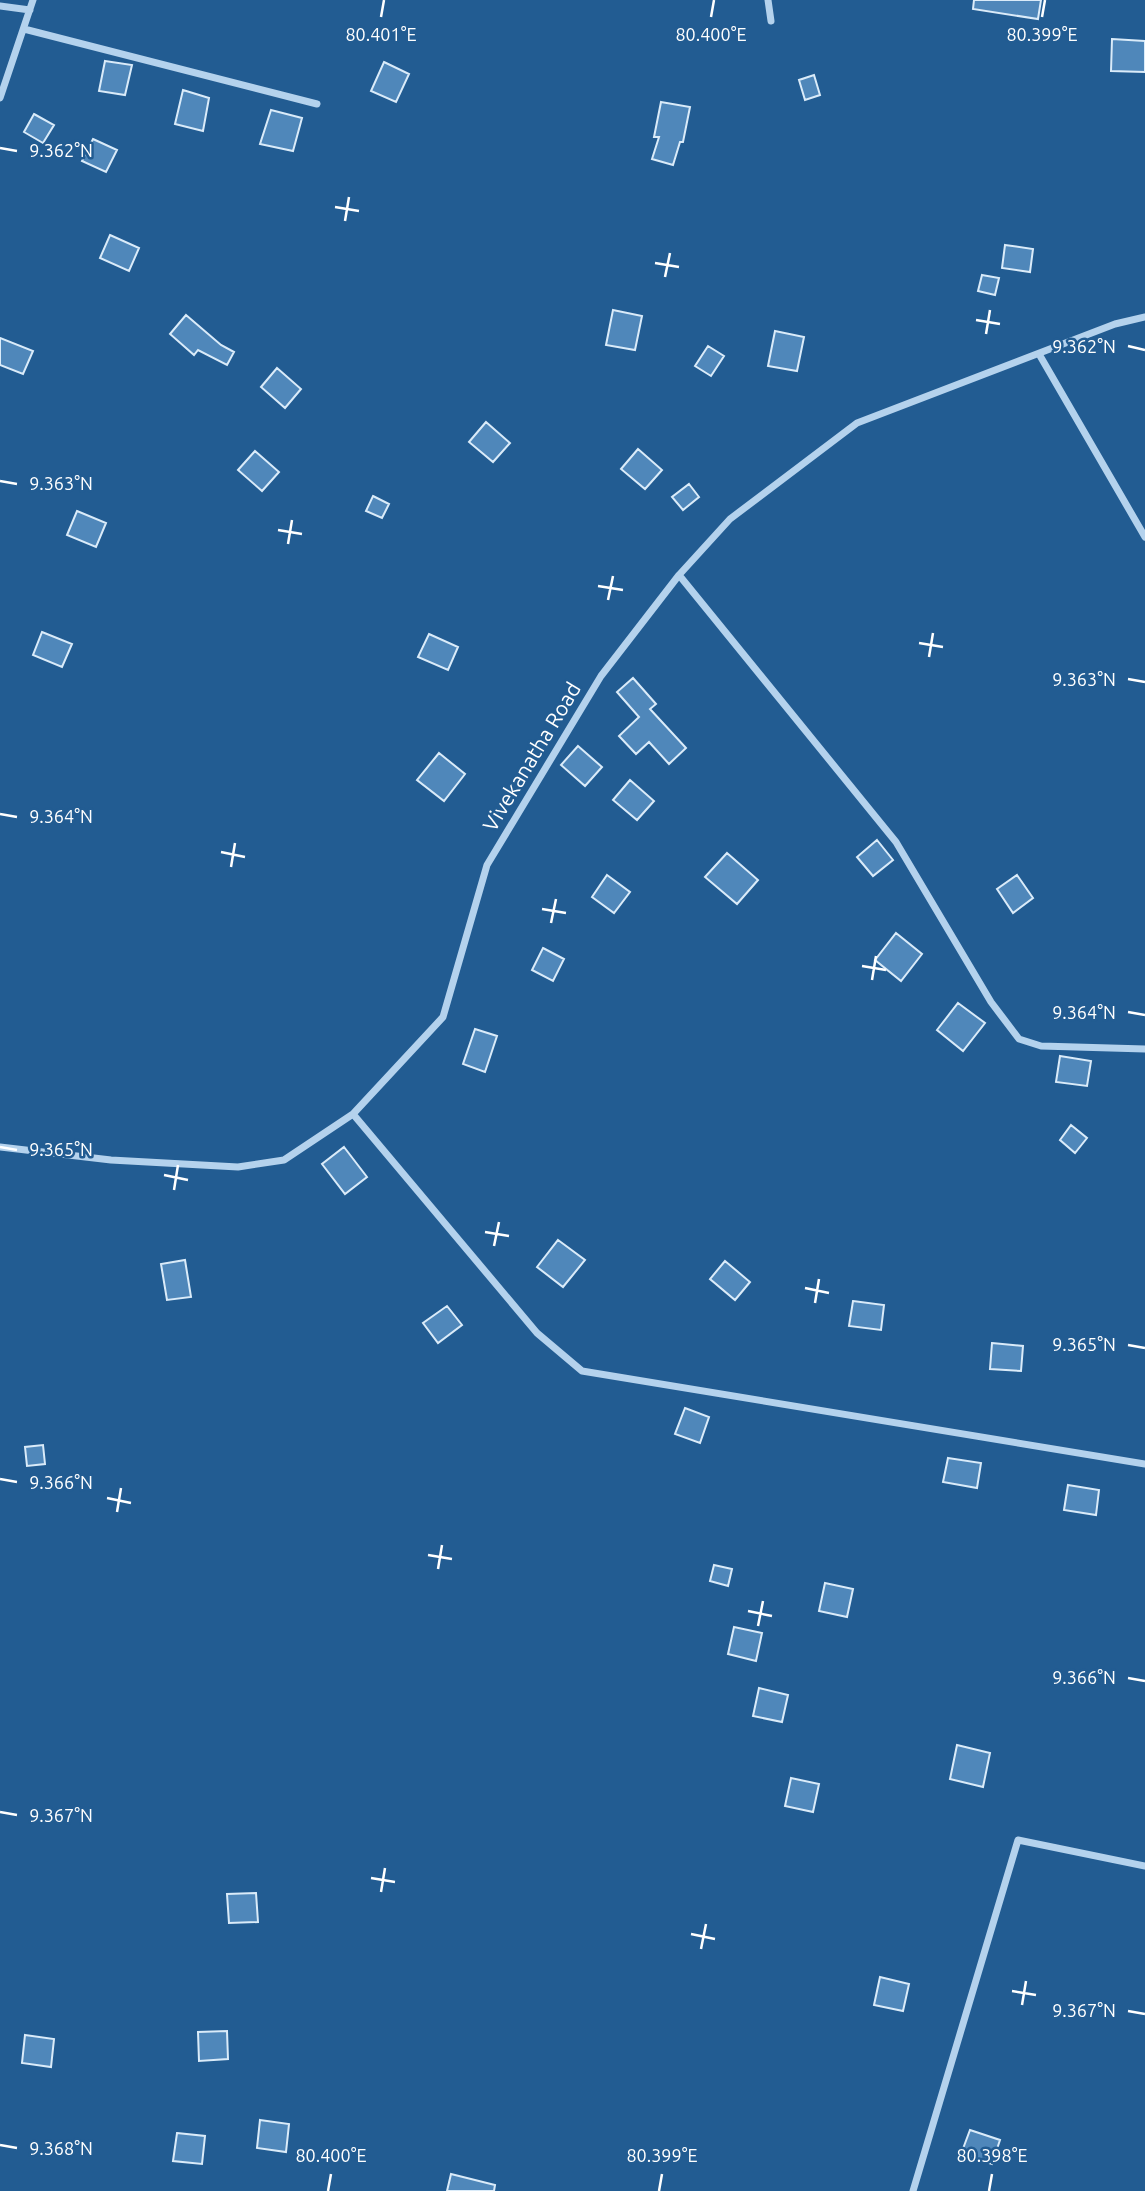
<svg xmlns="http://www.w3.org/2000/svg" width="1145" height="2191" font-family="Ubuntu,sans-serif">
  <style>
    .building { fill: #4f87ba; stroke: #daebf9; stroke-width: 2 }
    .lines { fill: none; stroke-linecap: round; stroke-linejoin: round }
    .minor { stroke: #b4d2ed; stroke-width: 7 }
    .ticks { fill: none; stroke: #fff; stroke-width: 2.5 }
    .labels { text-anchor: middle; stroke-width: 5; stroke-linejoin: round; paint-order: stroke }
    .street-label { font-size: 21px; fill: #fff; stroke: #225c92 }
    .ticks-label { font-size: 18px; text-anchor: middle; fill: #fff; stroke: #225c92; stroke-width: 5; stroke-linejoin: round; paint-order: stroke }
  </style>
  <rect width="100%" height="100%" fill="#225c92"/>
  <!-- building -->
  <path class="building" d="M974,0h67l-3,19 -65,-10z
    M1112,39l33,2v31l-34,-1z
    M105,61l27,4 -7,30 -26,-4z
    M384,62l25,12 -13,28 -25,-11z
    M814,75l6,20 -15,5 -6,-20z
    M183,90l26,8 -6,33 -28,-7z
    M661,102l29,5 -7,35h-3l-7,23 -21,-6 7,-22h-5z
    M271,110l31,8 -9,33 -33,-7z
    M34,114l20,11 -11,18 -19,-11z
    M93,139l24,11 -11,22 -24,-11z
    M110,235l29,13 -10,23 -29,-13z
    M1005,245l28,4 -3,23 -28,-4z
    M982,275l17,3 -4,17 -17,-4z
    M613,310l29,6 -7,34 -29,-5z
    M186,315l35,30 13,7 -7,13 -29,-15 -4,5 -24,-21z
    M775,331l29,6 -7,34 -29,-5z
    M0,338l33,13 -10,23 -23,-9z
    M708,346l16,10 -13,20 -16,-10z
    M277,368l24,21 -16,19 -24,-21z
    M486,422l24,21 -17,19 -24,-20z
    M638,449l24,21 -17,19 -24,-20z
    M255,451l24,21 -17,19 -24,-21z
    M689,484l10,13 -16,13 -11,-13z
    M373,496l16,8 -7,14 -16,-7z
    M77,511l29,12 -10,24 -29,-12z
    M42,632l30,12 -10,23 -29,-12z
    M429,634l29,13 -10,23 -30,-13z
    M633,678l23,26 -6,5 36,39 -17,16 -20,-22 -13,12 -17,-18 20,-19 -22,-25z
    M578,746l24,21 -17,19 -24,-21z
    M439,753l26,21 -21,27 -27,-21z
    M630,780l24,21 -17,19 -24,-20z
    M877,840l16,20 -20,16 -16,-19z
    M727,853l31,27 -21,24 -32,-27z
    M607,875l23,17 -16,21 -22,-16z
    M1017,875l16,23 -20,15 -16,-24z
    M896,933l26,21 -21,27 -26,-21z
    M543,948l21,11 -11,22 -21,-11z
    M958,1003l27,20 -22,28 -26,-21z
    M475,1029l22,7 -12,36 -22,-8z
    M1060,1056l31,5 -4,25 -31,-4z
    M1071,1125l16,13 -12,15 -15,-13z
    M344,1147l23,30 -22,17 -23,-30z
    M558,1240l27,20 -22,27 -26,-20z
    M185,1260l6,37 -24,3 -6,-36z
    M725,1261l25,21 -15,18 -25,-21z
    M853,1301l31,4 -3,25 -32,-4z
    M447,1306l15,19 -24,18 -15,-20z
    M992,1343l31,3 -2,25 -31,-2z
    M685,1408l24,9 -9,26 -25,-9z
    M43,1445l2,19 -18,2 -2,-19z
    M948,1458l33,5 -4,25 -34,-6z
    M1068,1485l31,5 -3,25 -32,-5z
    M714,1565l18,4 -4,17 -18,-5z
    M825,1583l28,6 -6,28 -28,-6z
    M734,1627l28,6 -6,28 -28,-7z
    M759,1688l29,7 -6,27 -29,-6z
    M957,1745l33,8 -7,34 -33,-8z
    M791,1778l28,6 -6,28 -28,-6z
    M256,1893l2,29 -29,1 -2,-29z
    M880,1977l29,7 -6,27 -29,-6z
    M227,2031l1,28 -29,2 -1,-29z
    M25,2035l29,4 -3,28 -29,-4z
    M260,2120l29,4 -3,28 -29,-4z
    M970,2130l30,10 -8,24 -31,-10z
    M177,2133l28,3 -3,28 -29,-3z
    M451,2174l44,11 -1,6h-47z"/>
  <g class="lines">
    <!-- minor -->
    <path class="minor" d="M768,0l3,21
      M0,6l30,4
      M24,29l293,75
      M0,98l33,-98
      M1039,354l106,183
      M679,575l217,267 95,160 28,37 22,7 104,3
      M353,1114l184,219 45,38 563,93
      M0,1147l111,13 127,7 46,-7 69,-46 90,-97 44,-152 114,-189 78,-101 51,-56 127,-96 258,-99 30,-7
      M913,2191l105,-351 127,26"/>
  </g>
  <!-- ticks -->
  <path class="ticks" d="M381,17l3,-17M711,17l3,-17M1042,17l3,-17M0,148l17,3M335,207l24,4M345,221l4,-24M655,263l24,4M665,277l5,-24M976,320l24,4M986,334l4,-24M1128,346l17,4M0,481l17,3M278,530l24,4M288,544l4,-24M598,586l25,4M608,600l5,-24M919,643l24,4M929,657l4,-24M1128,679l17,3M0,814l17,3M221,852l24,5M231,867l4,-24M542,909l24,4M551,923l5,-24M862,966l24,4M872,980l4,-24M1128,1012l17,3M0,1147l17,3M164,1175l24,5M174,1190l4,-25M485,1232l24,4M494,1246l5,-24M805,1288l24,5M815,1303l4,-24M1128,1345l17,3M0,1479l17,3M107,1498l24,5M117,1512l4,-24M428,1555l24,4M438,1569l4,-24M748,1611l24,5M758,1626l5,-25M1128,1678l17,3M0,1812l17,3M371,1878l24,4M381,1892l4,-24M691,1934l24,5M701,1949l5,-25M1012,1991l24,4M1022,2005l4,-24M1128,2011l17,3M0,2145l17,3M328,2191l3,-17M659,2191l3,-17M989,2191l3,-17"/>
  <g class="labels">
    <!-- street labels -->
    <g class="street-label">
      <text transform="translate(532 757) rotate(-59)" y="7">Vivekanatha Road</text>
    </g>
  </g>
  <g class="ticks-label">
    <text x="381" y="41">80.401°E</text>
    <text x="711" y="41">80.400°E</text>
    <text x="1042" y="41">80.399°E</text>
    <text x="61" y="157">9.362°N</text>
    <text x="1084" y="353">9.362°N</text>
    <text x="61" y="490">9.363°N</text>
    <text x="1084" y="686">9.363°N</text>
    <text x="61" y="823">9.364°N</text>
    <text x="1084" y="1019">9.364°N</text>
    <text x="61" y="1156">9.365°N</text>
    <text x="1084" y="1351">9.365°N</text>
    <text x="61" y="1489">9.366°N</text>
    <text x="1084" y="1684">9.366°N</text>
    <text x="61" y="1822">9.367°N</text>
    <text x="1084" y="2017">9.367°N</text>
    <text x="61" y="2155">9.368°N</text>
    <text x="331" y="2162">80.400°E</text>
    <text x="662" y="2162">80.399°E</text>
    <text x="992" y="2162">80.398°E</text>
  </g>
</svg>
